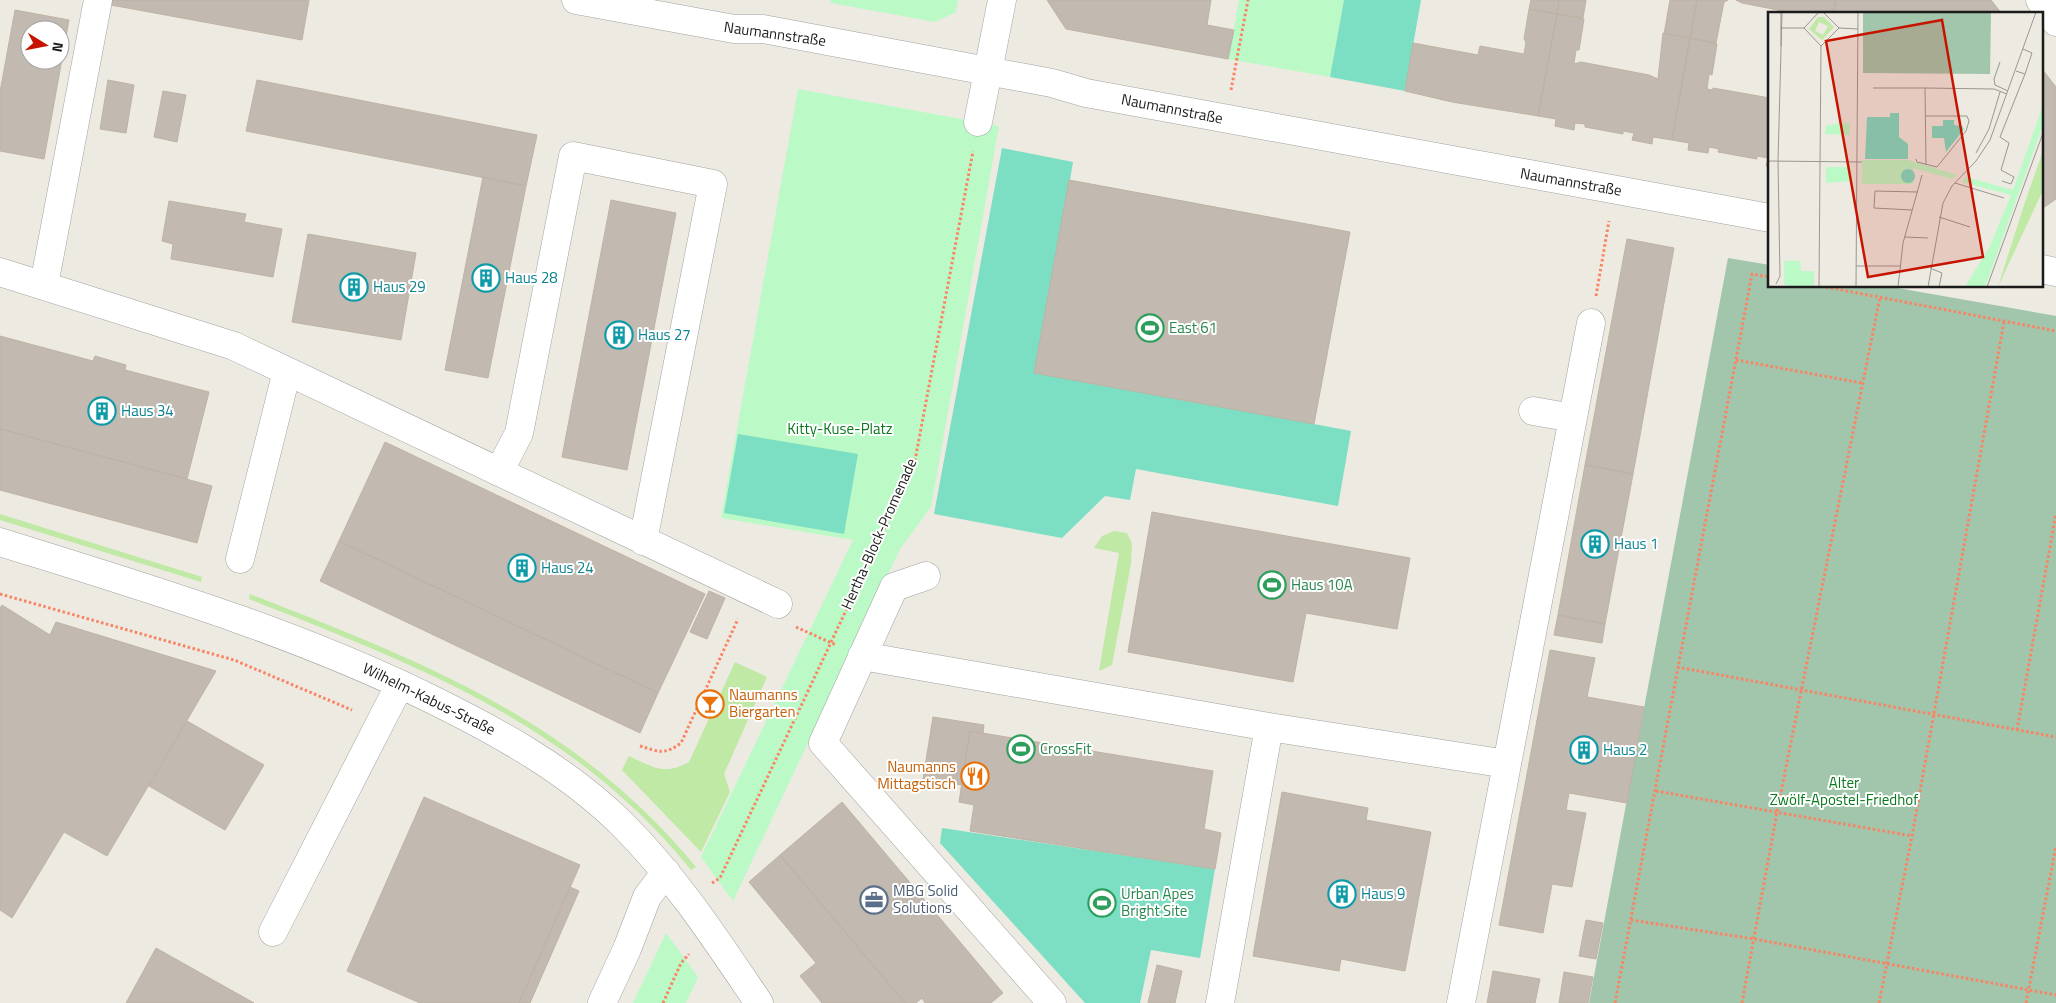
<svg xmlns="http://www.w3.org/2000/svg" width="2056" height="1003" font-family="'Titillium Web',sans-serif">
  <style>
    .grass { fill: #bfe9a5 }
    .cemetery { fill: #a1c6ab }
    .park { fill: #bbfac7 }
    .pitch { fill: #7cdec3 }
    .building { fill: #c2b9b0; stroke: #bfb2a3; fill-rule: evenodd }
    .lines { fill: none; stroke-linecap: round; stroke-linejoin: round }
    .minor-casing { stroke: #a2a2a2; stroke-width: 29 }
    .path { stroke: #fb8364; stroke-width: 3; stroke-dasharray: 2.5 2.5; stroke-linecap: butt }
    .minor { stroke: #fff; stroke-width: 28 }
    .labels { text-anchor: middle; stroke-width: 4; stroke-linejoin: round; paint-order: stroke }
    .street-label { font-size: 15px; fill: #1b1b1b; stroke: #fff }
    .culture-label { font-size: 15px; fill: #0d838f; stroke: #fff; text-anchor: start }
    .leisure-label { font-size: 15px; fill: #27864d; stroke: #fff; text-anchor: start }
    .park-label { font-size: 15px; fill: #0a791e; stroke: #fff }
    .food-label { font-size: 15px; fill: #c56008; stroke: #fff; text-anchor: start }
    .service-label { font-size: 15px; fill: #4e5e75; stroke: #fff; text-anchor: start }
    .inset-road { fill: none; stroke: #999792; stroke-width: 1 }
    .view { fill: #c71400; fill-opacity: 0.15; stroke: #c71400; stroke-width: 2.5 }
    .inset-edge { fill: none; stroke: #1b1b1b; stroke-width: 2.5 }
  </style>
  <rect width="100%" height="100%" fill="#edeae1"/>
  <!-- grass -->
  <path class="grass" d="M0,514l202,63 -1,5 -201,-62z
    M1114,531l13,2 5,11 -1,20 -19,101 -13,6 20,-118 -25,-5 8,-12z
    M250,594c173,68 324,125 446,273l-5,3c-118,-146 -272,-204 -442,-271z
    M735,662l32,15 -43,97 6,18 -29,60 -79,-82 7,-14c24,11 35,20 60,6z"/>
  <!-- cemetery -->
  <path class="cemetery" d="M1728,258l42,7v21h116l170,30v687h-467z"/>
  <!-- park -->
  <path class="park" d="M830,0h128l-2,12 -21,10 -104,-19z
    M1239,0h105l-14,77 -102,-18z
    M798,89l201,37 -68,381 -31,42 -167,352 -32,-44 152,-317 -132,-22z
    M666,933l32,44 -12,26h-53z"/>
  <!-- pitch -->
  <path class="pitch" d="M1344,0h77l-16,91 -75,-14z
    M1002,148l71,14 -3,18 280,52 -36,192 37,7 -13,75 -202,-37 -6,31 -25,-4 -43,42 -128,-24z
    M738,434l120,20 -14,80 -120,-21z
    M942,828l273,41 -15,89 -49,-8 -11,53h-55l-145,-160z"/>
  <!-- building -->
  <path class="building" d="M112,0h197l-7,40 -191,-35z
    M1047,0h164l-4,25 27,5 -6,29 -162,-30z
    M1531,0h28l-2,14 -28,-5z
    M1559,0h27l-3,18 -26,-4z
    M1670,0h27l-7,38 -26,-4z
    M1697,0h31l-4,2 -8,41 -26,-5z
    M1736,0h100l-3,14h-31l-13,-4 -1,2 -46,-9z
    M1836,0h155l11,14h-169z
    M1529,9l28,5 -19,102 -86,-14 -47,-11 8,-48 65,12 2,-9 44,8 2,-12 -2,-3z
    M15,10l54,10 -25,139 -44,-8v-59zM30,30h30v30h-30z
    M1557,14l27,5 -5,31h-3l-2,14 7,-2 68,13 9,4 5,-46 27,5 -18,102 -19,-3 -1,7 -20,-4 2,-7 -11,-2v3l-38,-7v-3l-10,-1 -1,7 -19,-4 1,-7 -18,-3z
    M1690,38l27,6 -5,31 -3,-1 -2,15 5,1 1,-2 57,10v69l-4,-1 2,-8 -11,-2v3l-39,-7 1,-3 -10,-2 -1,6 -20,-3 1,-7 -17,-3z
    M2042,69l14,18v112l-13,9z
    M108,80l26,5 -8,48 -26,-4z
    M257,80l280,55 -11,51 -280,-55z
    M163,91l23,4 -9,47 -23,-5z
    M483,177l43,9 -38,192 -43,-8z
    M1069,180l281,52 -36,192 -280,-51z
    M611,200l65,13 -49,257 -65,-13z
    M169,201l77,13 -2,8 38,7 -9,48 -102,-18 2,-15 -11,-3z
    M308,234l108,19 -15,87 -109,-18z
    M1627,239l47,9 -41,226 -48,-9z
    M0,336l93,25 2,-5 31,9 -1,5 84,22 -22,87 -187,-50z
    M0,429l212,57 -15,57 -197,-53z
    M385,442l320,152 -47,99 -319,-152z
    M1585,465l48,9 -28,150 -47,-9z
    M1152,512l258,46 -13,71 -91,-16 -13,69 -165,-30z
    M339,541l319,152 -18,40 -320,-152z
    M709,591l16,7 -18,41 -17,-7z
    M2,605l48,30 6,-13 160,49 -109,185 -43,-24 -52,86 -12,-8v-302z
    M1558,615l47,9 -3,19 -48,-8z
    M1550,650l45,8 -8,39 57,10 -17,96 -58,-10 -3,17 20,3 -14,74 -20,-3 -9,49 -44,-8z
    M933,717l51,8 -1,9 -13,-3 -8,54 -39,-6z
    M187,721l77,44 -39,65 -76,-44z
    M970,731l243,40 -9,58 17,4 -6,36 -245,-38 4,-26 -15,-3z
    M1282,792l86,16 -2,12 65,12 -26,139 -64,-12 -2,12 -86,-15z
    M424,797l156,68 -61,138h-99l-73,-32z
    M842,802l161,191 -12,10h-66l-3,-5 -6,5h-11l-125,-148z
    M780,855l125,148h-83l-22,-27 16,-13 -67,-81z
    M570,887l9,4 -49,112h-11z
    M1586,920l17,3 -7,36 -17,-3z
    M156,948l98,55h-128z
    M1157,965l25,6 -7,32h-27z
    M1493,971l47,8 -5,24h-48z
    M1564,972l29,5 -5,26h-29z"/>
  <g class="lines">
    <!-- minor casing -->
    <g class="minor-casing">
      <path id="minor" d="M576,0l158,29h29l289,54 34,10 684,125
        M2040,0l16,22
        M978,122l24,-122
        M2042,269l14,3
        M0,272l234,74 544,258
        M44,285l54,-285
        M1533,411l40,7
        M499,472l20,-39 54,-277 140,28 -70,357
        M0,542c147,46 293,89 431,157 69,34 136,71 191,125 54,54 95,117 137,179
        M240,559l47,-188
        M926,576l-32,11 -71,156 229,260
        M862,656l407,71 238,37 -46,239
        M1507,764l84,-441
        M273,932l127,-248
        M602,1003l25,-54 20,-52 19,-25
        M1220,1003l49,-276"/>
    </g>
    <!-- path -->
    <path class="path" d="M1231,90l17,-90
      M1821,286l235,45
      M1596,296l13,-75
      M1736,360l126,23
      M0,594l234,66 118,50
      M796,627l40,18
      M1677,667l379,70
      M2017,730l39,-216
      M640,746c19,6 25,9 41,-3l57,-124
      M1656,791l256,45
      M712,883l8,-5 194,-412 59,-315
      M1631,920l123,19 302,56
      M663,1003l18,-40 8,-9
      M1615,1003l137,-729 18,3
      M1742,1003l35,-191 103,-515
      M1879,1003l33,-167 92,-514
      M2026,1003l30,-157"/>
    <!-- minor -->
    <use href="#minor" class="minor"/>
  </g>
  <!-- icons -->
  <defs>
    <g id="building-ring" transform="scale(1.4375)"><circle r="9.5" fill="#fff" stroke="#0f9aa8" stroke-width="1.5"/><path d="M-4-6H4V6H1V3H-1V6H-4ZM-2.5-4.3h1.7v1.8h-1.7ZM.8-4.3h1.7v1.8H.8ZM-2.5-1h1.7V.8h-1.7ZM.8-1h1.7V.8H.8Z" fill="#0f9aa8"/></g>
    <g id="stadium-ring" transform="scale(1.4375)"><circle r="9.5" fill="#fff" stroke="#2e9e5b" stroke-width="1.5"/><path d="M0-5a6.5 5 0 1 0 0 10a6.5 5 0 1 0 0-10ZM-3.5-1.8h7v3.6h-7Z" fill="#2e9e5b"/></g>
    <g id="bar-ring" transform="scale(1.4375)"><circle r="9.5" fill="#fff" stroke="#e8710a" stroke-width="1.5"/><path d="M-6-5H6L.8 .8V4.5H3.5V6h-7V4.5H-.8V.8Z" fill="#e8710a"/></g>
    <g id="restaurant-ring" transform="scale(1.4375)"><circle r="9.5" fill="#fff" stroke="#e8710a" stroke-width="1.5"/><path d="M-5-6h1v4h1v-4h1v4h1v-4h1v5L-1.5 .5V6h-2V.5L-5-1ZM5-6V6H3V1.5H1.5Q1.5-4 5-6Z" fill="#e8710a"/></g>
    <g id="office-ring" transform="scale(1.4375)"><circle r="9.5" fill="#fff" stroke="#5c6f8a" stroke-width="1.5"/><path d="M-6-3h4V-5.5h4V-3h4V5H-6ZM-1-4.5V-3h2v-1.5ZM-6 0V1H6V0Z" fill="#5c6f8a"/></g>
  </defs>
  <g fill-rule="evenodd">
    <use href="#building-ring" x="486" y="278"/>
    <use href="#building-ring" x="354" y="287"/>
    <use href="#stadium-ring" x="1150" y="328"/>
    <use href="#building-ring" x="619" y="335"/>
    <use href="#building-ring" x="102" y="411"/>
    <use href="#building-ring" x="1595" y="544"/>
    <use href="#building-ring" x="522" y="568"/>
    <use href="#stadium-ring" x="1272" y="585"/>
    <use href="#bar-ring" x="710" y="704"/>
    <use href="#stadium-ring" x="1021" y="749"/>
    <use href="#building-ring" x="1584" y="750"/>
    <use href="#restaurant-ring" x="975" y="776"/>
    <use href="#building-ring" x="1342" y="894"/>
    <use href="#office-ring" x="874" y="900"/>
    <use href="#stadium-ring" x="1102" y="903"/>
  </g>
  <g class="labels">
    <!-- street labels -->
    <g class="street-label">
      <text transform="translate(775 34) rotate(8)" y="5">Naumannstraße</text>
      <text transform="translate(1172 109) rotate(11)" y="5">Naumannstraße</text>
      <text transform="translate(1571 182) rotate(10)" y="5">Naumannstraße</text>
      <text transform="translate(879 534) rotate(-66)" y="5">Hertha-Block-Promenade</text>
      <text transform="translate(429 699) rotate(26)" y="5">Wilhelm-Kabus-Straße</text>
    </g>
    <!-- culture labels -->
    <g class="culture-label">
      <text x="505" y="283">Haus 28</text>
      <text x="373" y="292">Haus 29</text>
      <text x="638" y="340">Haus 27</text>
      <text x="121" y="416">Haus 34</text>
      <text x="1614" y="549">Haus 1</text>
      <text x="541" y="573">Haus 24</text>
      <text x="1603" y="755">Haus 2</text>
      <text x="1361" y="899">Haus 9</text>
    </g>
    <!-- leisure labels -->
    <g class="leisure-label">
      <text x="1169" y="333">East 61</text>
      <text x="1291" y="590">Haus 10A</text>
      <text x="1040" y="754">CrossFit</text>
      <text x="1121" y="899">Urban Apes<tspan x="1121" dy="17">Bright Site</tspan></text>
    </g>
    <!-- park labels -->
    <g class="park-label">
      <text x="840" y="434">Kitty-Kuse-Platz</text>
      <text x="1844" y="788">Alter<tspan x="1844" dy="17">Zwölf-Apostel-Friedhof</tspan></text>
    </g>
    <!-- food labels -->
    <g class="food-label">
      <text x="729" y="700">Naumanns<tspan x="729" dy="17">Biergarten</tspan></text>
      <text x="956" y="772" text-anchor="end">Naumanns<tspan x="956" dy="17">Mittagstisch</tspan></text>
    </g>
    <!-- service labels -->
    <g class="service-label">
      <text x="893" y="896">MBG Solid<tspan x="893" dy="17">Solutions</tspan></text>
    </g>
  </g>
  <!-- overview -->
  <g transform="translate(1768 12)">
    <rect width="275" height="275" fill="#edeae1"/>
    <path d="M50,5h6l10,10 -12,13 -13,-11zM51,10l9,4 -5,9 -8,-4zM275,139v39l-45,97 27,-85z" fill="#bfe9a5" fill-rule="evenodd"/>
    <path d="M95,0h128l-1,62 -127,-1z" fill="#a1c6ab"/>
    <path d="M275,93v20l-58,162h-20l25,-41 21,-51 -49,-13 4,-5 47,13zM71,111h11v12l-25,-1 1,-8zM94,148h46l49,15 -5,4 -39,-11v16h-51zM58,155h24l1,14 -25,2zM16,249h16l1,10h13v16h-24l-6,-3z" fill="#bbfac7"/>
    <path d="M122,101h9v24l9,7v15h-43l2,-42h23zM175,108h11v5l8,1 2,3 -18,23 -2,-14h-12v-12h11zM133 164a7 7 0 1 1 14 0a7 7 0 1 1-14 0Z" fill="#7cdec3"/>
    <path class="inset-road" d="M51,0l-15,16 17,18M12,16h24M71,16l19,1M13,34v-34M53,34l18,-18 -16,-16M255,37l9,4 -7,21M232,50l-6,17 1,6 13,6M105,76h52M208,141l13,-24 11,-37M148,147l1,3 20,5 29,-36 3,-10 -2,-5h-41M0,149l94,1M158,153l-1,-77 69,1 13,5M234,169l9,3 3,-7 -13,-7 8,-27 -9,-6 25,-63 -9,-3M187,171l49,15M144,198l-38,-2 1,-17 42,1M171,205l31,10M137,225l23,1M88,254h44M162,256l12,5 -3,14M8,272l4,-8 -2,-115 4,-149M51,275l2,-241M88,275l2,-275M130,275l5,-44 19,-68M160,275l15,-84 9,-17 24,-25 14,-21 46,-128M219,275l56,-154"/>
    <path class="view" d="M174,8l41,237 -115,20 -42,-236z"/>
    <rect width="275" height="275" class="inset-edge"/>
  </g>
  <!-- north arrow -->
  <g transform="translate(45 45) rotate(100)"><circle r="24" fill="#ffffff" stroke="#a4a4a4"/>
  <path d="M0-4L9 19L0 12L-9 19Z" fill="#c71400"/>
  <text y="-8" font-size="14" font-weight="bold" text-anchor="middle" fill="#1b1b1b">N</text>
  </g>
</svg>
